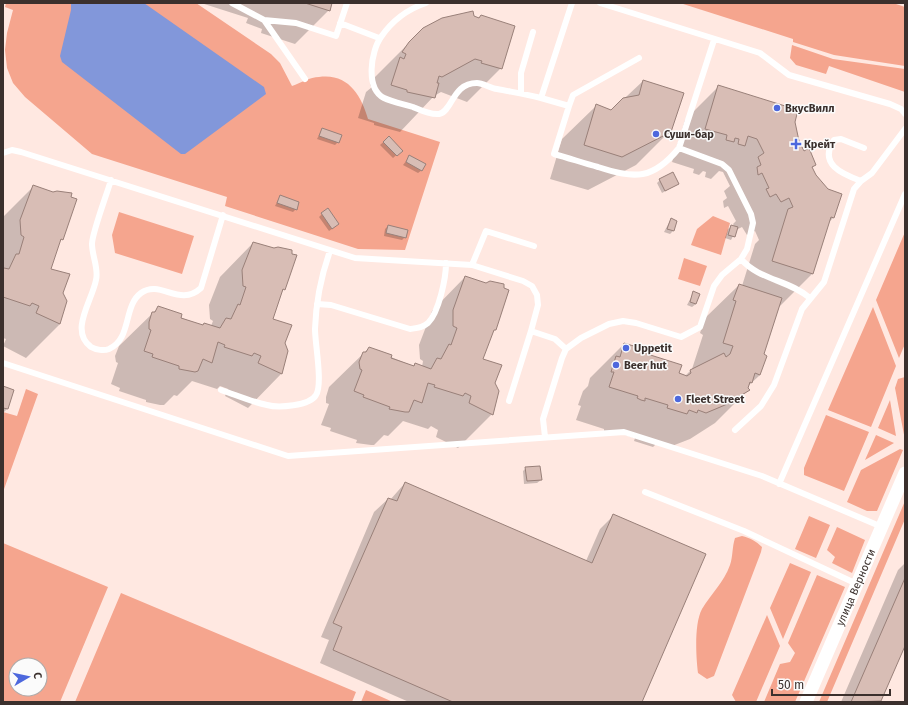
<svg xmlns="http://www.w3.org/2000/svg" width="908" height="705" font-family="'Fira Sans',sans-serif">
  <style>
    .green { fill: #f5a58e; fill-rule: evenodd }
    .water { fill: #8297da }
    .shadow { fill: #0003 }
    .building { fill: #d8bdb5; stroke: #998079 }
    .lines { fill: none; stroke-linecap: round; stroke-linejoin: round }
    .service { stroke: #fff; stroke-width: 6 }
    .minor { stroke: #fff; stroke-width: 13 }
    .poi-dot { fill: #4d68dd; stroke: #fbfbfb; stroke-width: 1.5 }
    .labels { text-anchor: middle; stroke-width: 3; stroke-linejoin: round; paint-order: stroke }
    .poi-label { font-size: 11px; font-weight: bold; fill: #3b302d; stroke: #fbfbfb; text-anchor: start }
    .street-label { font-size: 11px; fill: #3b302d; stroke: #fbfbfb }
  </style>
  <rect width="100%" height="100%" fill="#ffe8e1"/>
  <!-- green -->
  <path class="green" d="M6,3h190l75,51 9,9 12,23c9,-3 18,-9 27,-9 29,-4 42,18 49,42l72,23 -35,108 -47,-1 -133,-43 2,-9 -135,-43 -67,-57 -12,-14 -6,-15 -2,-18 2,-17 6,-23 -8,-3z
    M680,3h213l12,4v59l-71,-11 -41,-13v-3z
    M792,45l41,14 72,10v23l-76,-26 -3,8 -30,-9 -6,-7z
    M119,212l75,24 -12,38 -67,-21 -3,-18z
    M713,216l17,7 -9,32 -30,-10 6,-16z
    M905,232v112l-6,14 -23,-58z
    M684,258l23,8 -7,20 -22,-7z
    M873,307l23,59 -25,61 -43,-17z
    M905,377v63l-10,-52 3,-9z
    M26,389l12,5 -35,98v-80l14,4z
    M890,400l6,36 -18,-8z
    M826,415l43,17 -25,59 -40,-16v-7z
    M876,435l18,8 -29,17z
    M900,449l3,1 -26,61h-10l-20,-9 14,-32z
    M905,501v18l-78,183h-8z
    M809,516l21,9 -14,33 -21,-9z
    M837,527l28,13 -13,33 -20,-10 3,-6 -8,-7z
    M742,536c8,2 14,5 20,11l-1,5 -47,124 -7,3 -9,-6c-2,-16 -4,-49 4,-64 9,-15 22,-27 28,-44 3,-9 2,-18 5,-27z
    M3,543l105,44 -48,115h-57zM16,665h24v24h-24z
    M790,563l21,9 -28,67 -13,-31z
    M817,575l28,12 -50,115h-31l16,-38 10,-2 5,-9 -7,-10z
    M121,593l235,99 -4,10h-277z
    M767,615l13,31 -24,56h-20l-4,-7z
    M366,690l27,12h-32z"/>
  <!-- water -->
  <path class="water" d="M71,3h73l120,84 2,7 -81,60h-4l-119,-92 -2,-6 11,-46z"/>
  <!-- shadow -->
  <path class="shadow" d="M201,3h130l-2,7 -34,34 -34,-11 1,-4 -16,-6 2,-5z
    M481,16l20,52 -34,34 -26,-10 -7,4 -34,36 -26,-7v-2l-16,-5 8,-26 6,-5 -2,-2 5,-8 34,-34 64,-26 5,1z
    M643,81l27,50 -34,34 -48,25 -38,-11 12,-40 34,-33 15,5z
    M719,86l75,36 4,19 5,11 12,13 -4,4 22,49 -5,5 -15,50 -34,34 -16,48 -3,20 -13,12 1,3 -33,33 -25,16 -18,7 -16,-2 -3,3 -19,-6 1,-3 -23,-7 -8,1v-3l-28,-9 5,-14 -3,-1 5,-14 5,-5 2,-8 34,-34 61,32 7,-7 11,-34 -3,-2 5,-15 34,-33 3,1 13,-42 4,-4 -4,-9 -8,4 -5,-8 -6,3 -5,10 -6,-2 3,-9 4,-3 3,1 -2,-3 3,-3 -8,-15 -4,2 -1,-7 4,-3 -3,-7 6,-5 -7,-14 -4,-1 -8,8 -6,-2 1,-5 -3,-1 -4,4 -6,-2 1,-4 -22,-7 13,-42z
    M322,129l16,13 -3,3 -18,-6z
    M389,137l12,14 -8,7 -13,-13z
    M410,156l12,14 -4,3 -15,-8z
    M660,180l18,4 -16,9 -5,-10z
    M33,187l29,52 -3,3 -9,27 15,32 -5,23 -34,34 -23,-12 3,-7 -3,-1v-121z
    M280,196l16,13 -3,3 -18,-6z
    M322,214l13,13 -6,4 -10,-14z
    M671,219l2,12 -3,3 -6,-2z
    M388,226l17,11 -3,3 -18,-4 1,-7z
    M253,243l31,46 -3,4 -10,26 16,32 -6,23 -33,34 -23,-12 3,-7 -8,-3 -3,3 -25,-8 -15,15 -3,-1 -10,10h-4l-14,-3v-2l-27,-9 1,-3 -9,-4 7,-21 -2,-1 -1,-6 4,-10 39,-38 44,18h9l2,-5 -3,-2 -1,-14 11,-28z
    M465,277l30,52 -4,4 -9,27 12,23 -2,31 -34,34 -22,-11 2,-7 -7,-4 -3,3 -25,-8 -15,15 -4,-1 -10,10h-3l-15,-2 1,-3 -27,-9 1,-3 -10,-3 8,-21 -3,-1v-6l3,-10 40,-39 44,18 2,-2 7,3 1,-6 -3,-2 -1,-14 13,-34z
    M694,292l2,12 -4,3 -5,-2z
    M3,387l4,22 -3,3 -1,-1z
    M526,468l15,12 -4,3 -13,1 -1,-13z
    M405,483l181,78 14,-32 14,-14 27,187h-232l-89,-39 9,-23 -8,-3 53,-125 14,-13 2,1z
    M905,563v81l-25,58h-39l57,-132z"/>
  <!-- building -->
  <path class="building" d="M305,3h27l-2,8z
    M473,11l1,5 5,2 2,-3 34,11 -13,43 -21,-6 1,-2 -7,-2 -33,18 -3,-1 -2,7h2l-4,15 -28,-6v-2l-16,-5 9,-28 4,2 2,-5 -4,-2 7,-10 14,-14 19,-10z
    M643,80l41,13 -13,39 -49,25 -38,-12 12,-41 15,6 12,-12 16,-3z
    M718,85l80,25 -3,12 4,19 5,10 5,-3 7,17 -4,2 4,8 12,14 14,5 -8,24 -3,-1 -18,57 -41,-13 16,-52 5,-2 -4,-9 -8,4 -5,-8 -6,3 -4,-8 3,-1 -7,-15 -4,2 -1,-8 4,-2 -3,-8 6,-4 -7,-14 -9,-3 -3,10 -7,-2 1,-5 -4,-1 -1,4 -8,-2 1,-5 -22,-6z
    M322,128l20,7 -3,8 -20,-7z
    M389,136l14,15 -6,5 -14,-14z
    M409,155l17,9 -4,7 -16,-9z
    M673,172l6,12 -14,7 -6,-12z
    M33,185l20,7 4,-1 15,2 -1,4 6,2 -14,41 -2,-1 -10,30 19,5 -7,19 4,8 -7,23 -24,-11 3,-7 -7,-3 -2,3 -27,-9v-28l1,-1 5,1 7,-15h3l5,-17 -3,-2 -1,-15z
    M280,195l19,7 -2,8 -20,-7z
    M328,208l11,16 -7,5 -11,-16z
    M671,218l6,3 -3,10 -7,-2z
    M388,225l20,5 -2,8 -20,-5z
    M731,225l7,2 -3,10 -7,-2z
    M253,242l21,6 4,-1 14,3v4l5,1 -12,35 -2,-1 -10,30 19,6 -7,18 3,8 -6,23 -24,-11 3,-7 -7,-3 -2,3 -28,-9 1,-2 -7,-3 -6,21 -9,-4 -5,12 -3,1 -16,-3v-3l-27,-9 1,-3 -9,-3 7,-21 -2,-1v-7l3,-10h3l3,-6 24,8 -1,4 22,7 1,-2 16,5 6,-10 5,1 7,-15 2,1 6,-18 -3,-1 -1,-16z
    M465,276l21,7 4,-2 14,3v4l5,2 -13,40h-2l-11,29 19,6 -7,18 4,8 -6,24 -24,-12 2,-7 -6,-3 -2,3 -29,-9 1,-2 -7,-2 -6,20 -8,-3 -5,12h-4l-16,-3 1,-2 -27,-10 1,-2 -10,-4 8,-21 -2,-1 -1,-7 4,-10h3l3,-5 23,8 -1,3 23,8 1,-3 16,6 6,-11 4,1 8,-15 2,1 6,-17 -4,-2v-16z
    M739,284l43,14 -18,56 3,2 -7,19 -5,-2 -3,10 -2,-1 -2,6 2,2 -25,15 -19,8 -8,-3 -1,3 -8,-3 -2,4 -20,-6 1,-3 -23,-7v3l-4,-1 -4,-2 1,-2 -29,-9 5,-15h-3l5,-16 4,1 4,-14 16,5 1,4 41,13 -3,8 8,3 4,-3 -1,-3 34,-17 2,4 4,-3 3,-8 -10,-3 13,-42 -3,-1z
    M693,291l7,3 -4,10 -6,-2z
    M3,386l11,4 -6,19 -5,-1z
    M540,466l2,14 -15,1 -2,-14z
    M405,482l187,81 21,-49 93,40 -64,148h-189l-120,-52 9,-23 -9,-4 55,-125 9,3z
    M905,578v68l-24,55 -30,1z"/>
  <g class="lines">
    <!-- service -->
    <path class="service" d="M232,3l32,17 41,59
      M426,3c-18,6 -34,18 -45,34 -10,14 -16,51 3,61 8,4 19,6 29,9 7,3 17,8 26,7 14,-3 13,-31 38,-31 6,0 13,5 20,6 15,3 29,5 44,9
      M572,3l-31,95 28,8 -15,48c15,4 29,9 44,13 37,12 55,13 81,-19l35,-108
      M600,3l160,50 29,22 101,29 11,5 4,5
      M264,20l32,3 40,13 11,-33
      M340,23l39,15
      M521,92v-19l12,-41
      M569,106l4,-11 66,-37
      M3,153l9,-3 9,2 334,106 117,7 51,16 9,5 5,9 1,10 -7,26 24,8 11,10
      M111,180c-4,14 -19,53 -19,64 0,12 7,25 4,36 -4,21 -27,51 -5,67 5,3 13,4 18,2 23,-10 14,-43 32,-56 20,-14 38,15 60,-5l22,-73
      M861,181c-19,-7 -43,-17 -27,-41l7,-1 23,9
      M741,259c18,21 48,21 69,39
      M472,265l14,-34 48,15
      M317,304l14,1 79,24c7,-1 12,-1 18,-6 11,-11 18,-45 18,-60
      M3,363l285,93 336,-24 138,44 120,51
      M221,390c15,5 31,12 46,15 11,3 43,1 49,-10 7,-11 -1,-51 -1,-66 1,-27 6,-53 15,-78
      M509,401l22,-70
      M735,430l26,-24 13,-21 28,-76 22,-27 30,-93 7,-8 11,-8 33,-44
      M545,437l-2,-18 19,-61 4,-9 15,-11 28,-14 14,-3 13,2 45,14 19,-10 14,-41 8,-11 19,-16 6,-10 6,-26 -2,-9 -22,-44 -7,-6 -43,-16
      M779,484l126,-290
      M645,492l99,39 113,53"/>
    <!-- minor -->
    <path class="minor" id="s1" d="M806,702l99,-229"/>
  </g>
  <!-- markers -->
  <g class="poi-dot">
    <circle cx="777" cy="108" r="4"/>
    <circle cx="656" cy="134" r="4"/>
    <path d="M794 138h4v4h4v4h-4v4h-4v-4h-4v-4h4z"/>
    <circle cx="626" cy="348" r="4"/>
    <circle cx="616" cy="365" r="4"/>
    <circle cx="678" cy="399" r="4"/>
  </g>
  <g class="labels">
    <!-- poi labels -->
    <g class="poi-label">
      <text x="785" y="112">ВкусВилл</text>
      <text x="664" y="138">Суши-бар</text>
      <text x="804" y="148">Крейт</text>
      <text x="634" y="352">Uppetit</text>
      <text x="624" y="369">Beer hut</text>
      <text x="686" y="403">Fleet Street</text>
    </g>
    <!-- street labels -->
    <g class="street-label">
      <text dy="4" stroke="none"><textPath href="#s1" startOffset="125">улица Верности</textPath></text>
    </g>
  </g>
  <!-- border -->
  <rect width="908" height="705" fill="none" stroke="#3b302d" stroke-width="8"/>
  <!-- north arrow -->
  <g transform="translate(28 677) rotate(81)"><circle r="19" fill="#fbfbfb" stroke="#aeaaa9"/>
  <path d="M0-3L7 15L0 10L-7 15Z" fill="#4d68dd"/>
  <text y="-6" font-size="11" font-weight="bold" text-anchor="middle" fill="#3b302d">С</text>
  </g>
  <!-- scale -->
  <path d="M772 689v6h118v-6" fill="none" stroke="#3b302d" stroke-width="2"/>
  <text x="778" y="689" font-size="12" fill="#3b302d" stroke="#fbfbfb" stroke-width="3" paint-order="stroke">50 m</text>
</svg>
